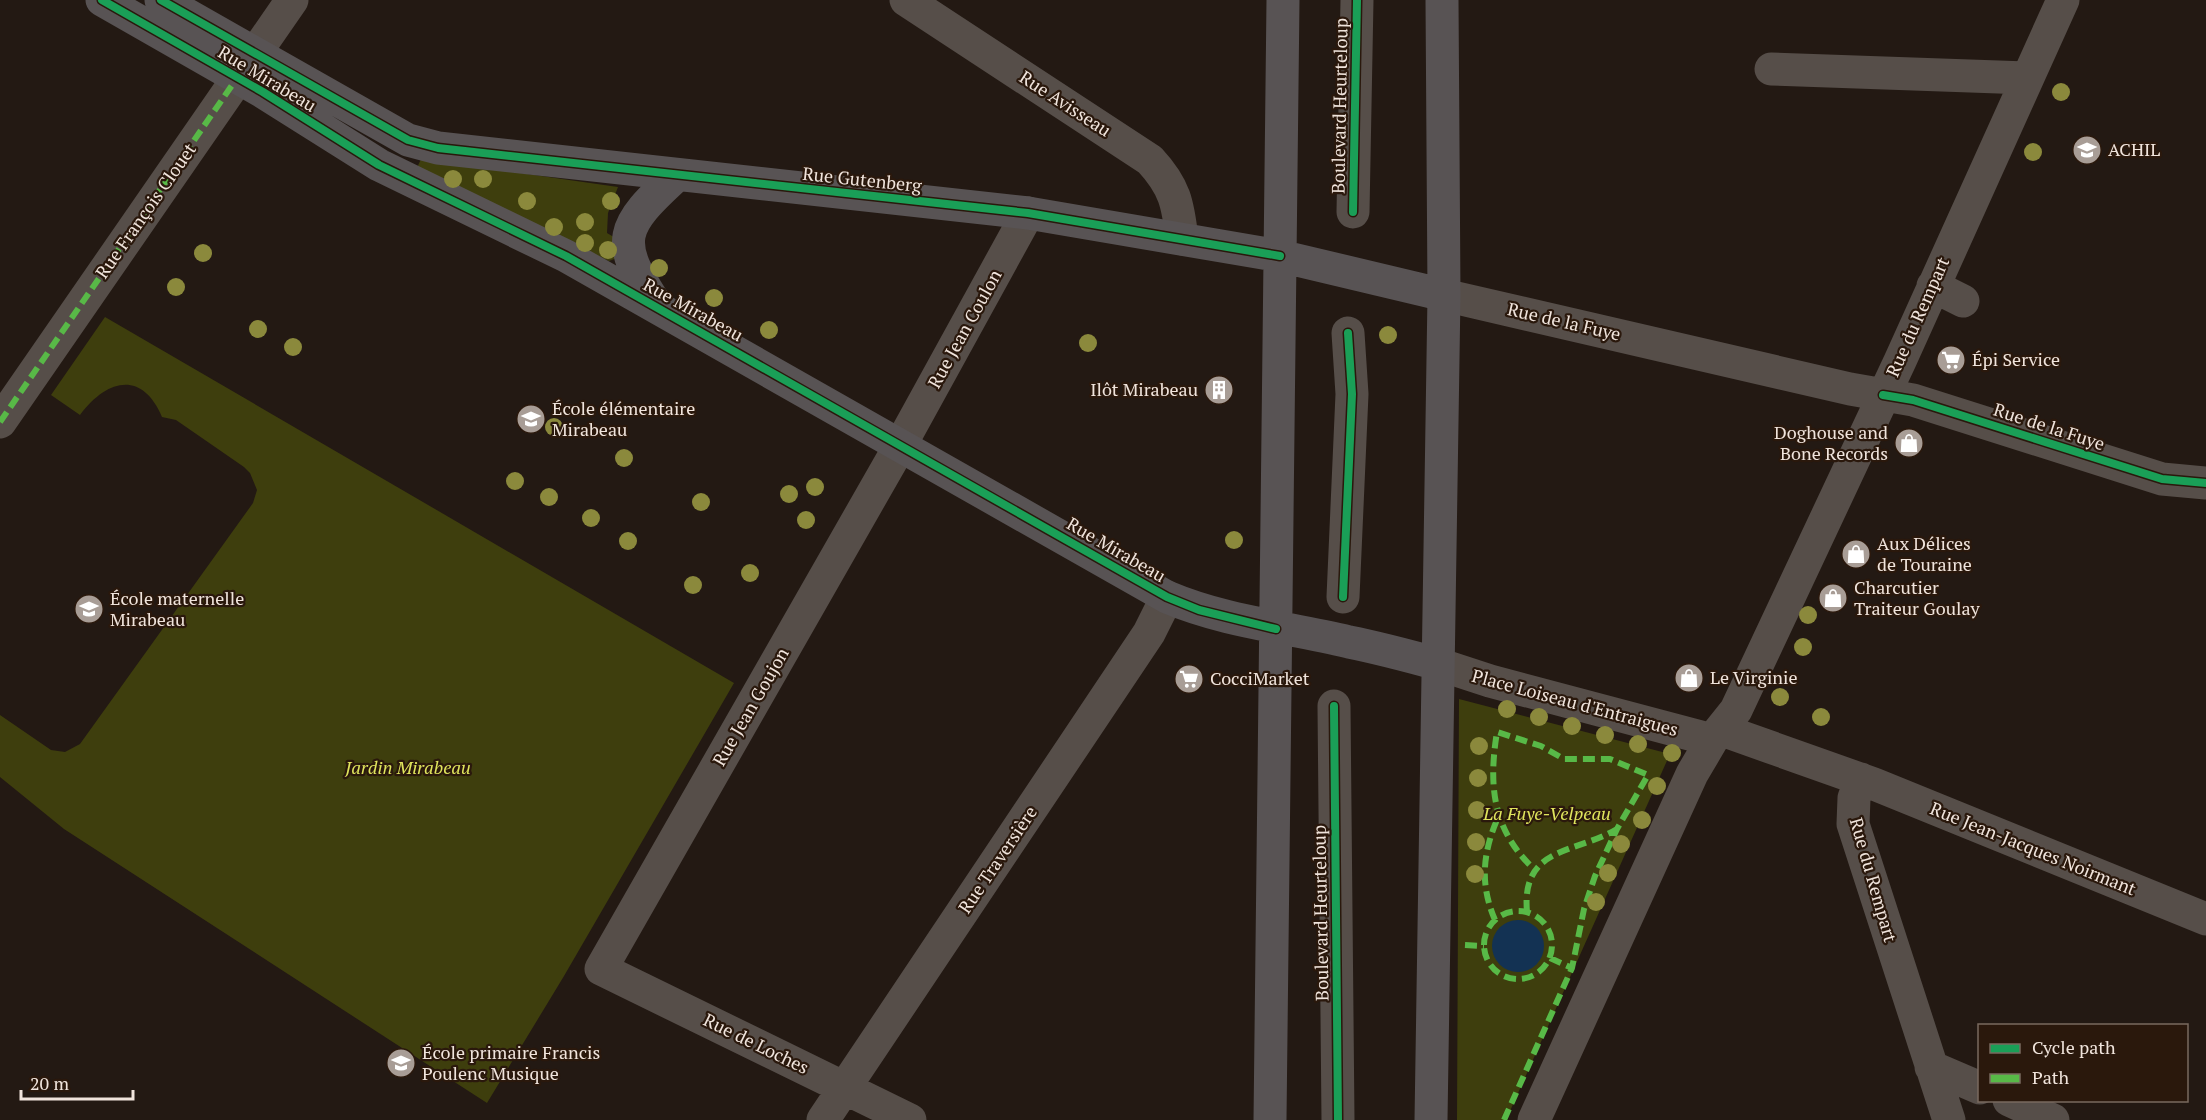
<svg xmlns="http://www.w3.org/2000/svg" width="2206" height="1120" font-family="'PT Serif',serif">
  <style>
    .green { fill: #3e3e0d }
    .water { fill: #133253 }
    .lines { fill: none; stroke-linecap: round; stroke-linejoin: round }
    .minor { stroke: #564e49; stroke-width: 33 }
    .major { stroke: #585354; stroke-width: 33 }
    .quiet { stroke: #58b947; stroke-width: 6; stroke-dasharray: 12 6; stroke-linecap: butt }
    .cycleway-casing { stroke: #2a180c; stroke-width: 11 }
    .cycleway { stroke: #1a9f57; stroke-width: 8 }
    .tree { fill: #8b893c }
    .labels { text-anchor: middle; stroke-width: 4.5; stroke-linejoin: round; paint-order: stroke }
    .street-label { font-size: 18px; fill: #f0e4dc; stroke: #2a180c }
    .poi-label { font-size: 18px; fill: #f0e4dc; stroke: #2a180c; text-anchor: start }
    .park-label { font-size: 18px; font-style: italic; fill: #e0e55d; stroke: #2a180c }
  </style>
  <rect width="100%" height="100%" fill="#231913"/>
  <!-- green -->
  <path class="green" d="M421,159l197,28 -10,26 -1,20 10,6v19l-8,3 -194,-89z
    M105,317l629,366 -170,293 -77,127 -423,-274 -64,-52v-62l51,35 14,2 15,-8 173,-241 4,-13 -7,-17 -6,-6 -68,-47 -14,-3c-20,-47 -55,-38 -82,-2l-29,-20z
    M1459,699l211,55 -164,366h-49z"/>
  <!-- water -->
  <path class="water" d="M1492 946a26 26 0 1 1 52 0a26 26 0 1 1-52 0Z"/>
  <g class="lines">
    <!-- minor -->
    <path class="minor" d="M906,0l244,160c25,27 28,44 32,79
      M1771,69l256,9
      M1353,212l4,-212
      M1933,286l30,15
      M1444,295l406,94 63,11 249,79 44,4
      M0,422l292,-422
      M1343,597l9,-203 -4,-61
      M1438,664l52,17 222,59
      M1334,706l4,414
      M1722,730l152,54 332,135
      M1861,779l-7,19 -1,26 96,296
      M1931,1067l49,21
      M2009,1100l44,20
      M823,1120l326,-487 18,-36
      M910,1120l-309,-151 300,-525 127,-231
      M1534,1120l158,-346 20,-34 24,-30 164,-349 163,-361"/>
    <!-- major -->
    <path class="major" d="M102,0l161,92 116,73 187,91 601,341c59,25 120,30 182,45 30,6 60,14 89,22
      M161,0l247,140 30,8 590,65 252,43 164,39
      M657,306c-44,-66 -37,-79 20,-131
      M1270,1120l13,-1120
      M1431,1120l13,-825 -2,-295"/>
    <!-- quiet -->
    <path class="quiet" d="M0,422l237,-344
      M1484 945a34 34 0 1 1 68 0a34 34 0 1 1-68 0Z
      M1527,912c-6,-66 48,-58 90,-83
      M1495,920c-16,-37 -12,-69 4,-105
      M1465,945l19,1
      M1550,958l22,10
      M1504,1120l68,-152 12,-59 11,-33 22,-47 31,-54 -38,-16h-46l-23,-13 -44,-14c-9,55 -4,99 38,138"/>
    <!-- cycleway casing -->
    <g class="cycleway-casing">
      <path id="cycleway" d="M102,0l161,92 116,73 187,91 601,341 32,13 77,19
        M161,0l247,140 30,8 590,65 252,43
        M1353,212l4,-212
        M1883,395l30,5 249,79 44,4
        M1343,597l9,-203 -4,-61
        M1334,706l4,414"/>
    </g>
    <!-- cycleway -->
    <use href="#cycleway" class="cycleway"/>
  </g>
  <!-- trees -->
  <g class="tree">
    <circle cx="2061" cy="92" r="9"/>
    <circle cx="2033" cy="152" r="9"/>
    <circle cx="453" cy="179" r="9"/>
    <circle cx="483" cy="179" r="9"/>
    <circle cx="527" cy="201" r="9"/>
    <circle cx="611" cy="201" r="9"/>
    <circle cx="585" cy="222" r="9"/>
    <circle cx="554" cy="227" r="9"/>
    <circle cx="585" cy="243" r="9"/>
    <circle cx="608" cy="250" r="9"/>
    <circle cx="203" cy="253" r="9"/>
    <circle cx="659" cy="268" r="9"/>
    <circle cx="176" cy="287" r="9"/>
    <circle cx="714" cy="298" r="9"/>
    <circle cx="258" cy="329" r="9"/>
    <circle cx="769" cy="330" r="9"/>
    <circle cx="1388" cy="335" r="9"/>
    <circle cx="1088" cy="343" r="9"/>
    <circle cx="293" cy="347" r="9"/>
    <circle cx="554" cy="427" r="9"/>
    <circle cx="624" cy="458" r="9"/>
    <circle cx="515" cy="481" r="9"/>
    <circle cx="815" cy="487" r="9"/>
    <circle cx="789" cy="494" r="9"/>
    <circle cx="549" cy="497" r="9"/>
    <circle cx="701" cy="502" r="9"/>
    <circle cx="591" cy="518" r="9"/>
    <circle cx="806" cy="520" r="9"/>
    <circle cx="1234" cy="540" r="9"/>
    <circle cx="628" cy="541" r="9"/>
    <circle cx="750" cy="573" r="9"/>
    <circle cx="693" cy="585" r="9"/>
    <circle cx="1808" cy="615" r="9"/>
    <circle cx="1803" cy="647" r="9"/>
    <circle cx="1780" cy="697" r="9"/>
    <circle cx="1507" cy="709" r="9"/>
    <circle cx="1539" cy="717" r="9"/>
    <circle cx="1821" cy="717" r="9"/>
    <circle cx="1572" cy="726" r="9"/>
    <circle cx="1605" cy="735" r="9"/>
    <circle cx="1638" cy="744" r="9"/>
    <circle cx="1479" cy="746" r="9"/>
    <circle cx="1672" cy="753" r="9"/>
    <circle cx="1478" cy="778" r="9"/>
    <circle cx="1657" cy="786" r="9"/>
    <circle cx="1477" cy="810" r="9"/>
    <circle cx="1642" cy="820" r="9"/>
    <circle cx="1476" cy="842" r="9"/>
    <circle cx="1621" cy="844" r="9"/>
    <circle cx="1608" cy="873" r="9"/>
    <circle cx="1475" cy="874" r="9"/>
    <circle cx="1596" cy="902" r="9"/>
  </g>
  <!-- icons -->
  <defs>
    <g id="school-disc" transform="scale(1.5)"><circle r="9.5" fill="#a89d96" stroke="#2a180c"/><path d="M0-5L7-2L0 1L-7-2ZM-4 1L0 2.5L4 1V4Q0 6-4 4Z" fill="#fff"/></g>
    <g id="supermarket-disc" transform="scale(1.5)"><circle r="9.5" fill="#a89d96" stroke="#2a180c"/><path d="M-6-5.5h2.5l.6 2H6L4.5 2H-2.5L-4.4-4H-6ZM-1.5 3.2a1.3 1.3 0 1 0 .1 0ZM3 3.2a1.3 1.3 0 1 0 .1 0Z" fill="#fff"/></g>
    <g id="building-disc" transform="scale(1.5)"><circle r="9.5" fill="#a89d96" stroke="#2a180c"/><path d="M-4-6H4V6H1V3H-1V6H-4ZM-2.5-4.3h1.7v1.8h-1.7ZM.8-4.3h1.7v1.8H.8ZM-2.5-1h1.7V.8h-1.7ZM.8-1h1.7V.8H.8Z" fill="#fff"/></g>
    <g id="shop-disc" transform="scale(1.5)"><circle r="9.5" fill="#a89d96" stroke="#2a180c"/><path d="M-5-2.5h2.3a2.7 3.5 0 0 1 5.4 0H5L5.5 6h-11ZM-1.5-2.5h3a1.5 2.3 0 0 0-3 0Z" fill="#fff"/></g>
  </defs>
  <g fill-rule="evenodd">
    <use href="#school-disc" x="2087" y="150"/>
    <use href="#supermarket-disc" x="1951" y="360"/>
    <use href="#building-disc" x="1219" y="390"/>
    <use href="#school-disc" x="531" y="419"/>
    <use href="#shop-disc" x="1909" y="443"/>
    <use href="#shop-disc" x="1856" y="554"/>
    <use href="#shop-disc" x="1833" y="598"/>
    <use href="#school-disc" x="89" y="609"/>
    <use href="#shop-disc" x="1689" y="678"/>
    <use href="#supermarket-disc" x="1189" y="679"/>
    <use href="#school-disc" x="401" y="1063"/>
  </g>
  <g class="labels">
    <!-- street labels -->
    <g class="street-label">
      <text transform="translate(267 79) rotate(31)" y="6">Rue Mirabeau</text>
      <text transform="translate(1065 104) rotate(33)" y="6">Rue Avisseau</text>
      <text transform="translate(1340 106) rotate(-89)" y="6">Boulevard Heurteloup</text>
      <text transform="translate(862 180) rotate(6)" y="6">Rue Gutenberg</text>
      <text transform="translate(146 211) rotate(-55)" y="6">Rue François Clouet</text>
      <text transform="translate(693 310) rotate(29)" y="6">Rue Mirabeau</text>
      <text transform="translate(1918 317) rotate(-66)" y="6">Rue du Rempart</text>
      <text transform="translate(1564 322) rotate(13)" y="6">Rue de la Fuye</text>
      <text transform="translate(965 329) rotate(-61)" y="6">Rue Jean Coulon</text>
      <text transform="translate(2049 427) rotate(18)" y="6">Rue de la Fuye</text>
      <text transform="translate(1116 550) rotate(30)" y="6">Rue Mirabeau</text>
      <text transform="translate(1575 703) rotate(15)" y="6">Place Loiseau d'Entraigues</text>
      <text transform="translate(751 707) rotate(-60)" y="6">Rue Jean Goujon</text>
      <text transform="translate(2033 849) rotate(22)" y="6">Rue Jean-Jacques Noirmant</text>
      <text transform="translate(998 860) rotate(-56)" y="6">Rue Traversière</text>
      <text transform="translate(1873 880) rotate(74)" y="6">Rue du Rempart</text>
      <text transform="translate(1321 913) rotate(-91)" y="6">Boulevard Heurteloup</text>
      <text transform="translate(756 1044) rotate(26)" y="6">Rue de Loches</text>
    </g>
    <!-- poi labels -->
    <g class="poi-label">
      <text x="2108" y="156">ACHIL</text>
      <text x="1972" y="366">Épi Service</text>
      <text x="1198" y="396" text-anchor="end">Ilôt Mirabeau</text>
      <text x="552" y="415">École élémentaire<tspan x="552" dy="21">Mirabeau</tspan></text>
      <text x="1888" y="439" text-anchor="end">Doghouse and<tspan x="1888" dy="21">Bone Records</tspan></text>
      <text x="1877" y="550">Aux Délices<tspan x="1877" dy="21">de Touraine</tspan></text>
      <text x="1854" y="594">Charcutier<tspan x="1854" dy="21">Traiteur Goulay</tspan></text>
      <text x="110" y="605">École maternelle<tspan x="110" dy="21">Mirabeau</tspan></text>
      <text x="1710" y="684">Le Virginie</text>
      <text x="1210" y="685">CocciMarket</text>
      <text x="422" y="1059">École primaire Francis<tspan x="422" dy="21">Poulenc Musique</tspan></text>
    </g>
    <!-- park labels -->
    <g class="park-label">
      <text x="408" y="774">Jardin Mirabeau</text>
      <text x="1547" y="820">La Fuye-Velpeau</text>
    </g>
  </g>
  <!-- legend -->
  <rect x="1978" y="1024" width="210" height="78" fill="#2a180c" stroke="#796a5f" stroke-width="1.5"/>
  <rect x="1990" y="1044" width="30" height="9" fill="#1a9f57" stroke="#796a5f" stroke-width="1.5"/>
  <text x="2032" y="1054" font-size="18" fill="#f0e4dc">Cycle path</text>
  <rect x="1990" y="1074" width="30" height="9" fill="#58b947" stroke="#796a5f" stroke-width="1.5"/>
  <text x="2032" y="1084" font-size="18" fill="#f0e4dc">Path</text>
  <!-- scale -->
  <path d="M21 1090v9h112v-9" fill="none" stroke="#f0e4dc" stroke-width="3"/>
  <text x="30" y="1090" font-size="18" fill="#f0e4dc" stroke="#2a180c" stroke-width="4.5" paint-order="stroke">20 m</text>
</svg>
